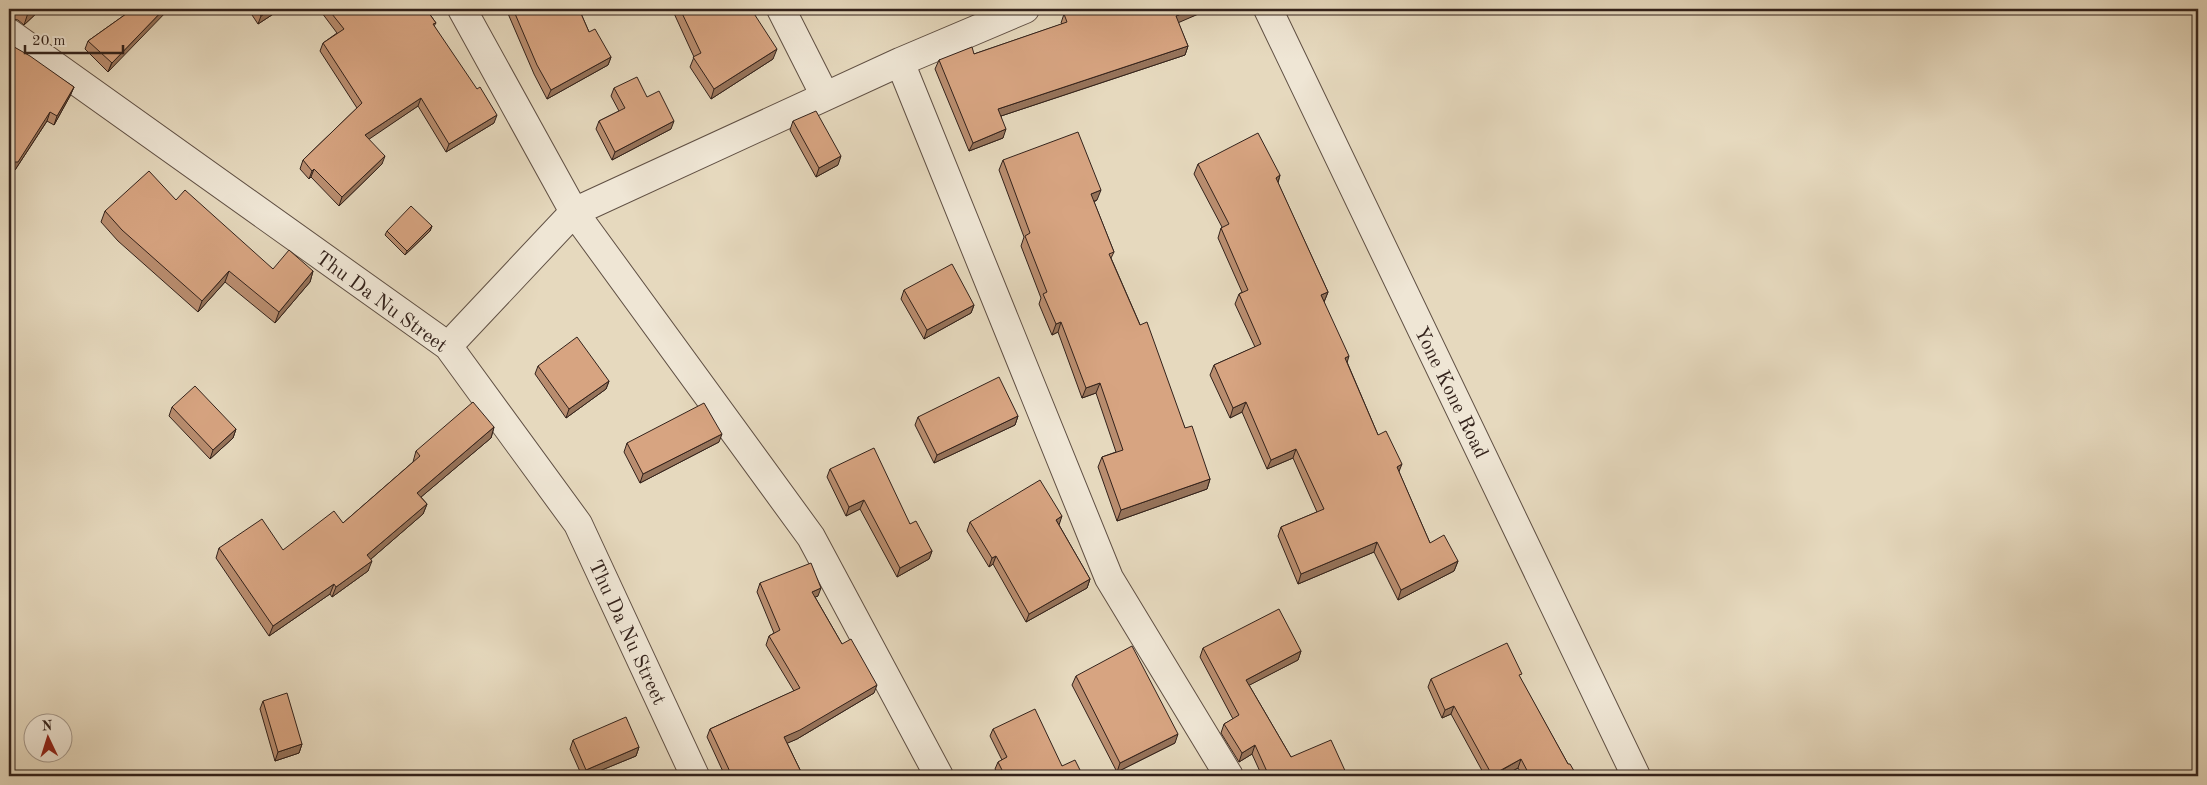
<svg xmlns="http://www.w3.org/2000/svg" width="2207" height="785" font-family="'Old Standard TT',serif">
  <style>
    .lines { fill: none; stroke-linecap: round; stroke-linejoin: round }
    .minor-casing { stroke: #605044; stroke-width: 30 }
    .tertiary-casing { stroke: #605044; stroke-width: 30 }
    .minor { stroke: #efe6d5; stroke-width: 28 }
    .tertiary { stroke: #efe6d5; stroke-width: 28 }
    .wall { fill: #b98d6f; stroke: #33221b }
    .shaded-wall { fill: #96735a; stroke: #33221b }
    .building { fill: #d7a481; stroke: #33221b }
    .labels { text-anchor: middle; stroke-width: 5; stroke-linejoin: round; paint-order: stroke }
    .street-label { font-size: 20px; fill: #33221b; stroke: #efe6d5 }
  </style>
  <rect width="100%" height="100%" fill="#e6d9be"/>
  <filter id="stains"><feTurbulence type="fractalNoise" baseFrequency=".004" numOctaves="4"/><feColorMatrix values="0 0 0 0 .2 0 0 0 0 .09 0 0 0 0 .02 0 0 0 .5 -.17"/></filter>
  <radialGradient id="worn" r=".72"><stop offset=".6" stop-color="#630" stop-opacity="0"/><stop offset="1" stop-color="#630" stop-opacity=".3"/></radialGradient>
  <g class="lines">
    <!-- minor casing -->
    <g class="minor-casing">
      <path id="minor" d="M462,9l112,203 237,325 128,239
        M781,9l44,87
        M9,33l439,313 130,178 117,252
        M900,62l209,516 120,198
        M448,346l126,-134 326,-150 125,-53"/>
    </g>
    <!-- tertiary casing -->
    <g class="tertiary-casing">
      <path id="tertiary" d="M1268,9l368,767"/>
    </g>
    <!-- minor -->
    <use href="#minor" class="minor"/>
    <!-- tertiary -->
    <use href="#tertiary" class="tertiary"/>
  </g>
  <!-- wall -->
  <path class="wall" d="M9,9h32l-17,16 -6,-5 -9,-2z
    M133,9l-25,63 -23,-23 3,-8z
    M248,9h33l-23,15z
    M319,9h107l10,14 -2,3 60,97 -48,29 -28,-46 -50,33 14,25 -43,42 -28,-29 -2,2 -9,-10 3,-9 54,-52 -37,-57 3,-8 14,-10z
    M506,9h73l10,23 22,25 -3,8 -61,34 -13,-25z
    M672,9h79l22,50 -62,40 -21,-32 4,-10z
    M1079,9h131l-32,13 10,24 -3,9 -184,61 2,22 -34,13 -34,-82 4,-9 35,-6 88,-30 -1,-1 3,-9z
    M9,44l65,43 -4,9 -16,29 -7,-4 -32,49h-6z
    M614,88l33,9 24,32 -59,31 -16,-31 3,-8 20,-10 -8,-15z
    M793,121l45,44 -22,12 -26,-47z
    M1003,160l94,40 -3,2 20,50 -3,6 74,170 25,51 -3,10 -90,32 -19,-54 4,-10 14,-5 -20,-59 -14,5 -24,-66 -6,3 -13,-31 2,-6 -20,-52 3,-9 -25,-67z
    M1198,164l82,11 -2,8 50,109 -4,10 23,60 31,73 21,37 31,71 28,18 -4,10 -56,29 -24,-48 -76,32 -20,-48 3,-9 36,-15 -24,-54 -26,11 -25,-57 -12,6 -20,-43 4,-10 41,-18 -20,-43 4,-10 3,-2 -24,-54 3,-10 1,-1 -28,-53z
    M176,200l97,69 40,2 -3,11 -35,41 -50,-41 -27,30 -80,-71 -17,-19 4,-11z
    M432,226l-2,5 -25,24 -20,-20 2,-4z
    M904,290l70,15 -3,8 -47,26 -23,-40z
    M538,366l71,15 -3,8 -40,29 -31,-44z
    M172,407l64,22 -3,9 -23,21 -41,-43z
    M1018,416l-3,9 -81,38 -19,-38 3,-8z
    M494,427l-3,11 -70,59 6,7 -4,10 -52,45 -3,12 -36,26 -2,-3 -61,42 -53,-78 3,-10 64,2 60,-27 70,-61 3,-11z
    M719,442l-79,41 -16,-31 3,-9z
    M830,469l80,55 22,27 -3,8 -32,18 -37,-68 -14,7 -19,-39z
    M970,522l89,3 31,54 -3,9 -61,34 -33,-58 -4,3 -22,-36z
    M760,583l58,13 -3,1 27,47 32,49 -77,46 -10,4 16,33h-78l-18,-39 3,-8 84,-38 -28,-46 3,-9 5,-3 -17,-41z
    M1203,648l98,3 -3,9 -49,25 42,72 56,19h-85l-10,-22 -13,8 -18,-29 3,-9 9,-5 -33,-62z
    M1076,676l99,67 -58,29 -45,-87z
    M1520,678l48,86 9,12h-54l-5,-8 -15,8h-18l-34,-62 -9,4 -14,-31 3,-8z
    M263,701l39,43 -3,9 -24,8 -15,-52z
    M993,729l69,37 21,10h-84l-4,-7 3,-7 4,-2 -12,-24z
    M573,740l66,7 -3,9 -49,20h-5l-12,-27z"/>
  <!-- shaded-wall -->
  <path class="shaded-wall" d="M33,9h8l-17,16 4,-12z
    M164,9h5l-61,63 4,-9z
    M272,9h9l-23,15 3,-8z
    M1193,9h17l-37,16 3,-9z
    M1188,46l-3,9 -190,63 3,-9z
    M777,49l-4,10 -62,40 3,-10z
    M611,57l-3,8 -61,34 4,-9z
    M74,87l-4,9 -16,29 3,-9z
    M421,98l-3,8 -56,38 3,-9z
    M50,112l-3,9 -32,49h-6v-8z
    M497,115l-3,8 -48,29 3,-8z
    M674,121l-3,8 -59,31 3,-8z
    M1006,129l-3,9 -34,13 4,-8z
    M385,156l-3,8 -43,42 3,-9z
    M841,156l-3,9 -22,12 3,-9z
    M314,169l-3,8 -2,2 3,-8z
    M1280,175l-3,10 -1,-7z
    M1101,190l-4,10 -10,4 4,-10z
    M432,226l-2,5 -25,24 2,-4z
    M229,271l-4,11 -27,30 4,-11z
    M313,271l-3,11 -35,41 4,-11z
    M1328,292l-4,10 -3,-7z
    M974,305l-3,8 -47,26 3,-9z
    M1061,322l-3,10 -6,3 4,-11z
    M1349,356l-3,10 -1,-8z
    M609,381l-3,8 -40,29 3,-9z
    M1100,383l-4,10 -14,5 4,-10z
    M1246,402l-4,10 -12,6 3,-10z
    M1018,416l-3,9 -81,38 3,-8z
    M494,427l-3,11 -77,65 3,-10z
    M236,429l-3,9 -23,21 3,-9z
    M722,434l-3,8 -79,41 3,-9z
    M1296,449l-3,9 -26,11 4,-9z
    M1402,464l-4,10 -1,-7z
    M1210,479l-3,10 -90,32 4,-11z
    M864,500l-4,9 -14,7 3,-9z
    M427,504l-4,10 -59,51 3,-10z
    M1062,516l-3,9 -3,-5z
    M1377,542l-3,10 -76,32 3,-10z
    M932,551l-3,8 -32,18 3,-9z
    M996,556l-3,8 -4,3 3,-9z
    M372,561l-4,10 -36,26 4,-10z
    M1458,561l-4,10 -56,29 3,-10z
    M1090,579l-3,9 -61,34 3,-8z
    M334,584l-4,10 -61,42 4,-10z
    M821,588l-3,8 -10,4 4,-8z
    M1301,651l-3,9 -56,29 4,-9z
    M877,685l-3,8 -77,46 -16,7 3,-9z
    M1454,706l-3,8 -9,4 3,-8z
    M1178,734l-3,9 -58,29 3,-9z
    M302,744l-3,9 -24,8 3,-9z
    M1255,745l-3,9 -13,8 3,-9z
    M639,747l-3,9 -49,20h-4l3,-6z
    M1521,759l-3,9 -15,8h-11z"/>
  <!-- building -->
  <path class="building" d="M22,9h11l-5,4z
    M133,9h31l-52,54 -24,-22z
    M256,9h16l-11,7z
    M328,9h98l10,14 -3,1 44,65 3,-2 17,28 -48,29 -28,-46 -56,37 20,21 -43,41 -28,-28 -2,2 -9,-11 59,-57 -39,-60 21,-14z
    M513,9h66l10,23 6,-3 16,28 -60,33 -14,-25z
    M680,9h71l26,40 -63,40 -21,-32 8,-4z
    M1079,9h114l-17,7 12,30 -190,63 8,20 -33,14 -34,-83 33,-13 2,7 93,-32 -3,-8z
    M9,44l21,12 44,31 -17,29 -7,-4 -32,50h-9z
    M637,77l10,20 12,-6 15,30 -59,31 -16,-31 26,-13 -11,-20z
    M816,111l25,45 -22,12 -26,-47z
    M1078,132l23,58 -10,4 23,58 -5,2 31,71 7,-3 38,106 7,-2 18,53 -89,31 -19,-53 21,-7 -23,-67 -14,5 -25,-66 -5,2 -13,-30 4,-2 -22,-56 5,-3 -27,-73z
    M1258,133l22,42 -4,3 52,114 -7,3 28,61 -4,2 33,77 8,-4 16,33 -5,3 33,76 14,-8 14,26 -57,29 -24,-48 -76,32 -20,-47 43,-18 -28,-60 -25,11 -25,-58 -13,6 -19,-43 47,-21 -22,-50 9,-4 -27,-62 8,-4 -31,-60z
    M149,171l27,29 9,-10 88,79 16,-19 24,21 -34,41 -50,-41 -27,30 -80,-71 -17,-19z
    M411,206l21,20 -25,25 -20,-20z
    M952,264l22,41 -47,25 -23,-40z
    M577,337l32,44 -40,28 -31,-43z
    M999,377l19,39 -81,39 -19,-38z
    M195,386l41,43 -23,21 -41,-43z
    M473,402l21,25 -77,66 10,11 -60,51 5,6 -36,26 -2,-3 -61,42 -54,-78 43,-29 21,31 51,-39 9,12 77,-67 -4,-5z
    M704,403l18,31 -79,40 -16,-31z
    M874,448l36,76 6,-3 16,30 -32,17 -36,-68 -15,7 -19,-38z
    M1040,480l22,36 -6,4 34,59 -61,35 -33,-58 -4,2 -22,-36z
    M811,563l10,25 -9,4 30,52 9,-5 26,46 -77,45 -16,7 19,39h-71l-22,-47 90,-41 -31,-52 11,-6 -20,-47z
    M1279,609l22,42 -55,29 45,77 40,-17 16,35 -2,1h-76l-14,-31 -13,8 -18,-29 15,-9 -36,-67z
    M1507,643l15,31 -3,1 49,89h2l7,12h-47l-9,-17 -29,16 -38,-69 -9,4 -14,-31z
    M1132,646l46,88 -58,29 -44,-87z
    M287,693l15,51 -24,8 -15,-51z
    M1035,709l27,57 13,-6 8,16h-78l-7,-14 9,-5 -14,-28z
    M626,717l13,30 -53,23 -13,-30z"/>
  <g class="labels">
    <!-- street labels -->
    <g class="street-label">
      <text transform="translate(382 301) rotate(36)" y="7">Thu Da Nu Street</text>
      <text transform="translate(1452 392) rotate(64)" y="7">Yone Kone Road</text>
      <text transform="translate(628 632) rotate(65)" y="7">Thu Da Nu Street</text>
    </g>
  </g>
  <!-- margin -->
  <rect width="2207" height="785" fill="none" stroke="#e6d9be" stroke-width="30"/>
  <rect x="10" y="10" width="2187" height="765" fill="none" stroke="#33221b" stroke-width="2.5"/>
  <rect x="15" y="15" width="2177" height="755" fill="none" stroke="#33221b"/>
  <!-- north arrow -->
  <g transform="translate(48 738) rotate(356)"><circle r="24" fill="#efe6d5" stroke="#a4988b"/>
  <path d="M0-4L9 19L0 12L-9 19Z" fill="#8f2418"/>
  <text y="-8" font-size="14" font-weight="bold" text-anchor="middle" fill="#33221b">N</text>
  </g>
  <!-- scale -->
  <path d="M25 45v8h98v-8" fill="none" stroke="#33221b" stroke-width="2.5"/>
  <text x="32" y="45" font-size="15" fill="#33221b" stroke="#efe6d5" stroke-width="4" paint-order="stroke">20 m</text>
  <rect width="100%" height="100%" filter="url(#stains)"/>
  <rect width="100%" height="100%" fill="url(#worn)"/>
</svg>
